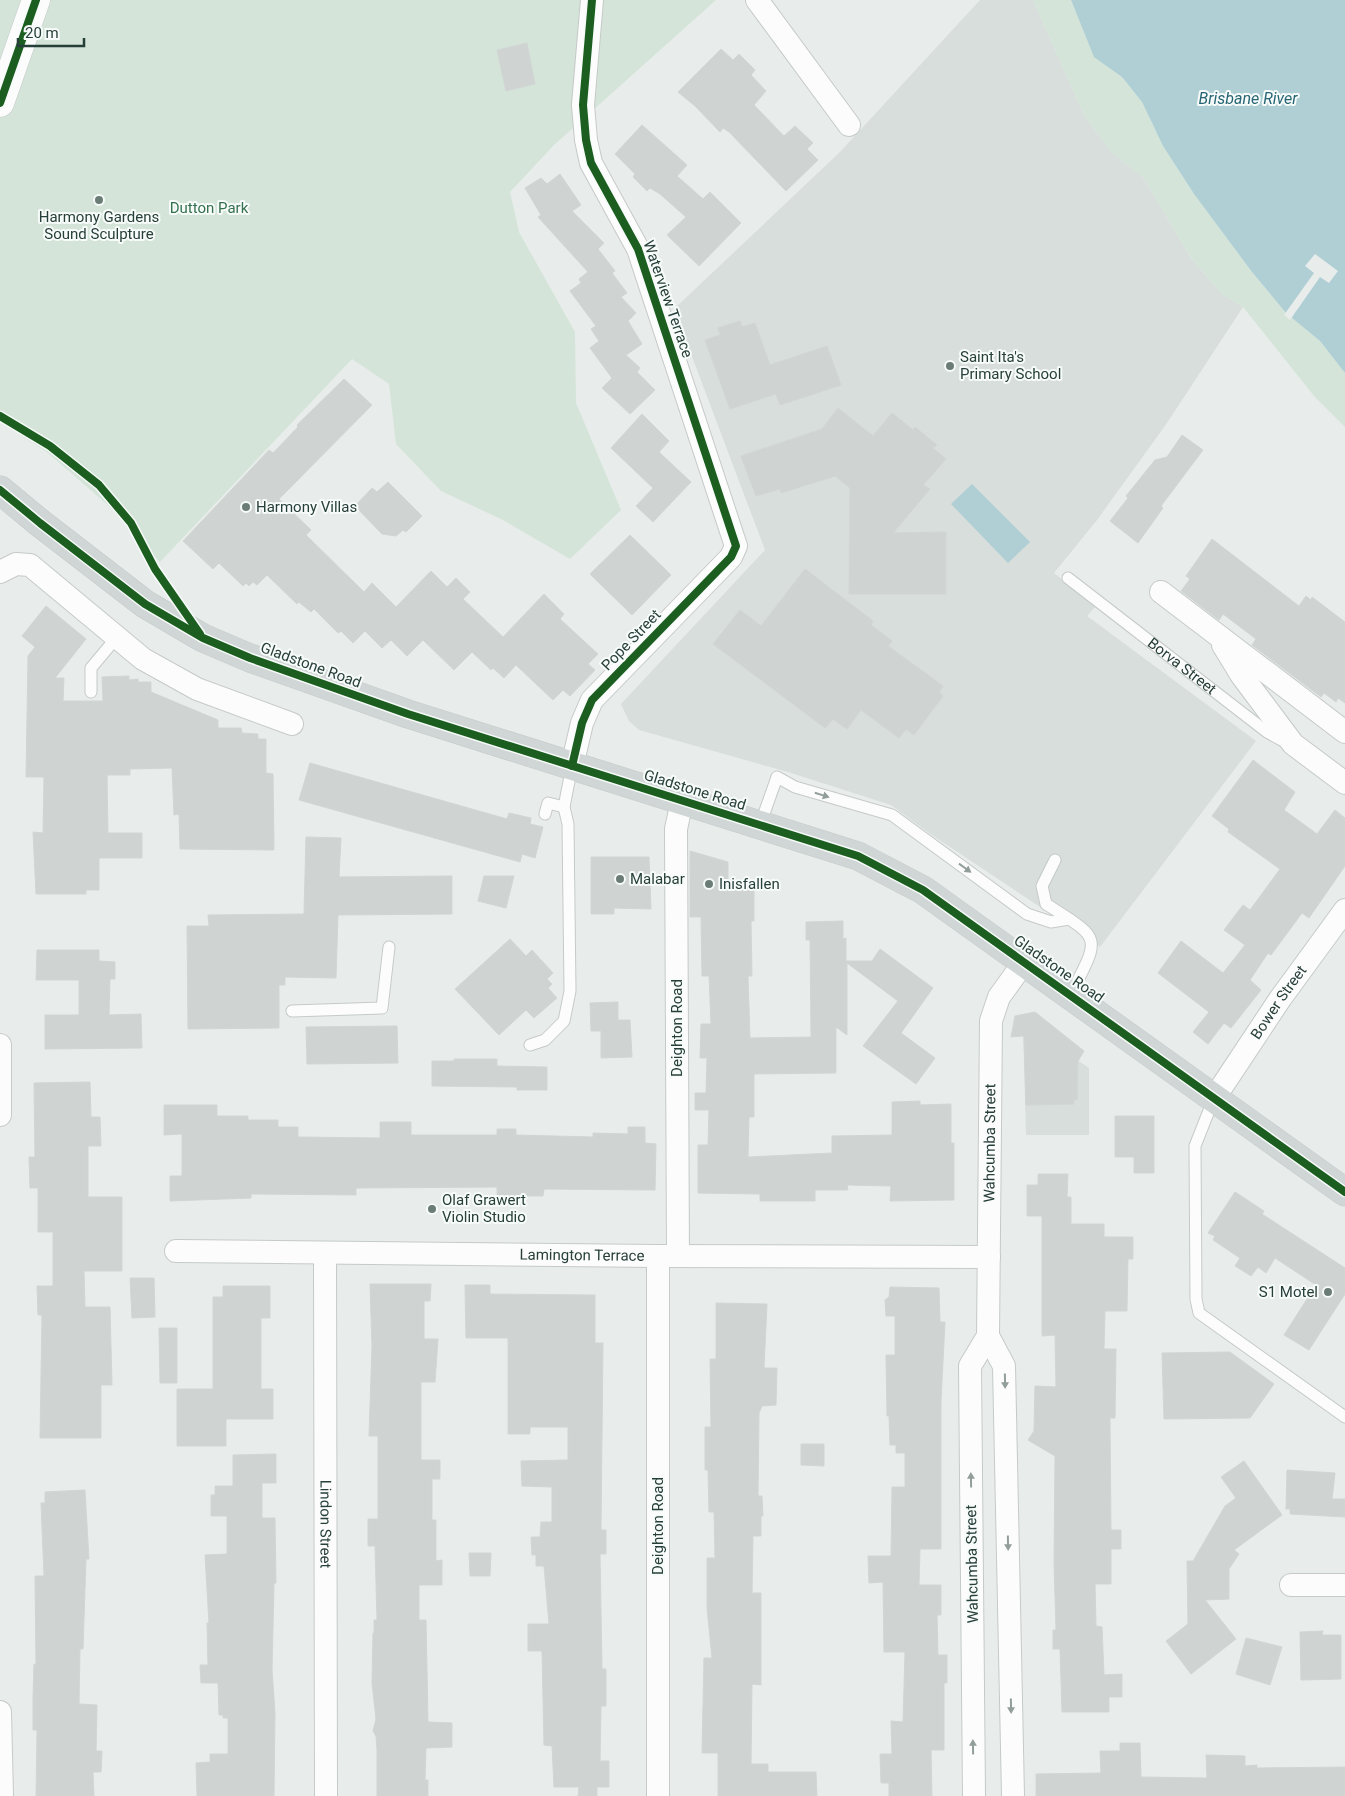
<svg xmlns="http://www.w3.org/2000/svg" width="1345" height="1796" font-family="Roboto,sans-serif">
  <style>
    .built { fill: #d7dedb }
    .green { fill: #d4e4d9 }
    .water { fill: #afcfd5 }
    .pier { fill: #e8edeb }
    .building { fill: #cfd4d2; stroke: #d1d6d4 }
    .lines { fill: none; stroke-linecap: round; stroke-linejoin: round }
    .lane-casing { stroke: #c5cac8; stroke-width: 13 }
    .street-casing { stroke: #c5cac8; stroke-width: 24 }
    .secondary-casing { stroke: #c5cbc9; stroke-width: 29 }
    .primary-casing { stroke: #c4cbc9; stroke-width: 29 }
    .lane { stroke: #fcfcfc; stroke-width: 11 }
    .street { stroke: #fcfcfc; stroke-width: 22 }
    .secondary { stroke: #fcfcfc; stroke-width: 28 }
    .primary { stroke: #d0d6d5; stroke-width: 28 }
    .cycleway-casing { stroke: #f7fbf9; stroke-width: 11 }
    .cycleway { stroke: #1b5e20; stroke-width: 8 }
    .oneway { fill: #929e9a }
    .poi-dot { fill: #6b7c77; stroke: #f7fbf9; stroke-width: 2 }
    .labels { text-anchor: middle; stroke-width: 4; stroke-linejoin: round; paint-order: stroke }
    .park-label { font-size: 15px; fill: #35714f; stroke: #f7fbf9 }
    .poi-label { font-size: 15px; fill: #273f39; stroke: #f7fbf9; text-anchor: start }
    .street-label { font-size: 15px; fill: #273f39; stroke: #f7fbf9 }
    .water-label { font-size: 16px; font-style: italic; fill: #276575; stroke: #f7fbf9 }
  </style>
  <rect width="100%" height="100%" fill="#e8edeb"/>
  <!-- built -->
  <path class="built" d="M980,0h53l51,115 28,38 31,24 48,81 31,36 21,13 -76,116 -70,97 -43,53 42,33 -9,10 169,125 -156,206 -171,-114 -38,-28 -103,-33 -149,-42 -10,-9 -8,-17 144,-154 -91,-241 166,-157z
    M1023,1028l37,20 29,20v67h-63z"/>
  <!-- green -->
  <path class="green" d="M0,0h716l-162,145 -44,47 9,40 56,100 1,71 45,107 -51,49 -67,-39 -62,-29 -45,-47 -7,-60 -37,-25 -192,203 -49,-54 -64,-56 -47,-30z
    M1033,0h38l23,56 28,21 20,25 21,44 31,48 58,78 34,41 34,28 25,32v54l-31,-31 -71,-89 -21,-13 -31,-36 -48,-81 -31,-24 -28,-38z"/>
  <!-- water -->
  <path class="water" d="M1071,0h274v373l-25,-32 -34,-28 -34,-41 -58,-78 -31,-48 -21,-44 -20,-25 -28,-20z
    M972,484l58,58 -22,21 -57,-59z"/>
  <!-- pier -->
  <path class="pier" d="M1315,254l23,17 -9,12 -9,-6 -30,43 -6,-5 30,-42 -9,-7z"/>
  <!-- building -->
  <path class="building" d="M527,43l8,41 -29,7 -9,-41z
    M721,49l12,11 6,-6 16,16 -4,5 15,16 -12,14 30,31 11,-10 18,17 -6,6 11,11 -32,31 -57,-59 -6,-4 -3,4 -25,-26 -17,-14z
    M642,125l45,40 -10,11 26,23 7,-7 31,31 -42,43 -32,-31 19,-18 -26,-23 -10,-6 -3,3 -14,-14 2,-3 -20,-20z
    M560,174l21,31 -9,6 32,32 -6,6 17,22 -3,2 15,20 -6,4 15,16 -8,8 14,23 -16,11 14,13 -3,4 18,18 -25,24 -28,-26 10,-10 -22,-30 9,-7 -8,-12 5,-3 -26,-35 11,-8 -2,-4 9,-7 -50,-55 3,-2 -16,-27 16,-10 6,6z
    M740,321l2,6 13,-4 15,42 57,-19 14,39 -61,20 -4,-11 -46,15 -25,-69 15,-5 -2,-7z
    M344,379l28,26 -93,94 32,31 -5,5 58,57 8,-9 24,24 35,-36 16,16 9,-9 14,14 -7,7 40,38 41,-43 20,20 -4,5 38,35 -10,10 7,6 -25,26 -7,-6 -10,10 -37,-35 -12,13 -11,-10 -2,2 -19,-18 -18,18 -31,-30 -16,16 -16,-16 -9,8 -17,-17 -12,12 -12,-12 -3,2 -24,-24 -3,3 -12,-10 -2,2 -30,-29 -10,10 -4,-3 -4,4 -3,-3 -3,3 -24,-23 -6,6 -30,-28 86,-91 4,3 25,-26 -1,-2z
    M838,408l35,28 19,-23 21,17 2,-3 22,18 -4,3 13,11 -23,26 7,4 -37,44 53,-1v62h-97l1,-106 -15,-12 -54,17 -1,-4 -24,7 -15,-40 81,-27z
    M642,414l27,27 -10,11 32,30 -38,40 -17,-16 17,-18 -42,-40z
    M1182,435l21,15 -42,56 2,2 -25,35 -28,-22 18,-23 -2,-2 29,-36 12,-3z
    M388,482l34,34 -16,16 -3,-2 -7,6 -14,-2 -27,-28 17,-18 5,4z
    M630,535l41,40 -39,40 -42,-41z
    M1212,539l87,67 7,-10 5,4 1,-3 33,25v81l-7,-5 -2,4 -12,-9 -3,4 -69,-52 4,-6 -33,-25 -4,6 -38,-29 9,-12 -4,-3z
    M805,569l68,52 -2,4 21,16 -4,5 55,40 -4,6 4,4 -29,39 -8,-6 -7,9 -38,-28 -14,19 -14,-10 -8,9 -112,-84 27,-34 21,16z
    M46,606l40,33 -31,39h9l-1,23h40l-1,-24 27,-1v4l9,-1v3h13v10l67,28v8h23l1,5 16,1v5h8v34l7,1 1,76 -94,-1 -1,-35 -5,1 -2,-47 -42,1v6h-23l1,58h34v25h-43v32h-13v4h-50l-3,-62 10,1 1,-56h-18l2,-121 7,-9 -13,-11z
    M1253,760l42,32 -11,18 33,24 18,-24 10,8v48l-36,52 -7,-5 -31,42 -3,-2 -18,27 11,10 -30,38 -7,-5 -16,21 -15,-12 16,-20 -51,-39 23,-32 42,32 22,-28 -21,-15 19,-25 7,5 30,-41 -52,-37 1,-3 -17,-13z
    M310,763l197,56 2,-6 22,5 -1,6 13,3 -8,31 -13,-4 -2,8 -221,-62z
    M306,837l35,1 -2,39 113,-1v38l-114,1 -2,63 -51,-1v8h-6v43l-91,1 -1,-103h22l-1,-11 96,-1z
    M690,851l38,11v18h26v41h-3l1,55h-4l2,62 61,-1 -1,-97h-4v-18l37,-1v18l3,-1v23h26l8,-12 53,39 -32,45 34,25 -19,26 -53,-38 35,-45 -51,-38v72l-11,-8v46l-82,1v43h-5l-1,40 84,-4v-17l60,-1v-33l28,-1v4l31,-1v39h3v57l-64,1 1,-15 -44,-1 1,5h-33v11h-55v-7l-62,-1v-48h10l1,-35h-14v-17h11l1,-35h-7l1,-34h10l-2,-48h-7l-1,-59h-11z
    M591,857h58l2,52 -37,-1v6h-23z
    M484,876h30l-8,32 -28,-7z
    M510,939l16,17 6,-6 21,23 -6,6 5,5 -4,4 9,10 -23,20 -8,-8 -27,25 -44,-46z
    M37,950h62v11l16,1v17h-5l-1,36 32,-1 1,34 -97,1v-34h34v-35h-43z
    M618,1002v18h12l2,37 -31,1v-27h-10l-1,-28z
    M1035,1012l49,39 -6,10 -1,39h-4l1,4 -48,1 -2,-69 -13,1 4,-21z
    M397,1026l1,37 -91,1 -1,-37z
    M454,1059h43v7l50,1v23h-30v-3l-85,-1v-25h22z
    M90,1082l1,35h9l1,29h-13v51h34v74h-38l1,36h25l2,78h-11v53h-61l2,-123h-4l-1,-29h16v-54h-15v-44h-8l-1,-31h6l-1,-74z
    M164,1105h53v11h31v4h30v7h20v10l82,1v-16h31v13h86v-6h19v6l77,2v-4l35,1v-7h17v16l11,1 -1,46 -111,-1 -1,7h-46v-9l-141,1v7l-105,-1v4l-81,3v-25h12v-42l-18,1z
    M1115,1116h39v57h-20v-16h-19z
    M1038,1174h30l-1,23h4v27h33v13h29v22h-5l-1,52h-22l-1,38h12l-1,69h-5l1,112h10v19h-10v35h-16l1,42 6,1 2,48 18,-1v23h-13v15h-47l-2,-63h-7v-19h3l-2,-68 1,-106 -27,-16 6,-9 1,-45 21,1 -1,-52 -13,1v-120h-15v-31h11z
    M1235,1192l29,19 -2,3 83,54v26l-36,56 -25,-15 32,-50 -41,-27 -9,15 -8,-6 -7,9 -16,-10 5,-8 -27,-18 2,-4 -7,-3z
    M130,1278h24l1,39 -23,1z
    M370,1284h61l-1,17h-6v38h14l-3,43h-14v78h19v19h-8v41h4v41l6,-1v25h-23v35h7l2,102 24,1v24l-26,1 -1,32h3v16h-51v-46l-1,-14 -3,-5 3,-12 -4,-36 1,-50h1v-13h3l-2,-74h-7v-27h10v-83h-9l3,-90z
    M465,1285h25v9l105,1v48h8l-2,187h5v24h-6l2,115h4v37h-5l-1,55h9v26h-12v9h-19l1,-9h-25l-2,-41 -8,-1 -2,-94h-14v-27h21l-5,-58h-8v-11h-4l-1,-18h9l1,-15h11v-35l-30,-1 -1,-25 47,-1v-33h-38v7h-22v-96h-42z
    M223,1286h47v32h-9v71h12v30h-47v27h-49v-57h36v-92h10z
    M890,1287l49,1 1,34h5l-4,79v148h-21l-1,36h22v30h-4l1,40h9v28h-3v67h-13l1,46h-43v-13h-8l-1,-29h12l-1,-33 12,1 2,-70h-21l-1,-70 -14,1 -1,-27h23l1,-69h13v-34h-9v-8h-6l-1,-29h-2l-1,-61h9v-39h-9l-1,-16 4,-3z
    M716,1303l51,1 -3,64h13l-1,37 -14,1 -3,7 -1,83h4l1,20h-2v20h-8l-1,57h9v92l-9,-1 -1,80h17v8h48l1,24h-99v-43h-16l2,-95h8l-5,-50v-50h8l-1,-46h-5l-1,-42h-3v-43h6l-1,-68h6z
    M159,1328h18v55h-17z
    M1230,1352l44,32 -24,34 -86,1 -2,-66z
    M801,1444h23v22l-23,-1z
    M276,1454v29h-14v35h13l1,65h-2l-2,87 3,43 -1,83h-77l-1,-33 14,-1v-8h18v-36h-5v-3h-4l-1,-32h-17l-1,-18h8l-1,-42h2l-4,-68 22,-1v-38h-16v-21h4v-9h18v-31z
    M1244,1461l38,54 -48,35 5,4 -10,15v30l-24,1 31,39 -45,35 -25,-33 22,-17 -1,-63h6l32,-55 11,-8 -15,-21z
    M1287,1470l48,3 -3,26h13v18l-55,-3v-5h-4z
    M85,1490l4,69h-3l-3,90h-3l-1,55 18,1 -1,46h6l-1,21h-8l1,24h-58l1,-66h-4v-32l1,-34h2l-1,-88h9l-3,-73h4v-11z
    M469,1553h22l-1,23h-20z
    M1323,1631l-1,4h19v44l-40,1 -1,-48z
    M1246,1638l36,9 -12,38 -34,-11z
    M1120,1743h20l1,34 66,1 -1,-23 39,1v10l12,-1v3l88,-1v29h-309v-22l65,-1 -1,-22h20z"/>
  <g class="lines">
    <!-- lane casing -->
    <g class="lane-casing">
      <g id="lane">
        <path id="s1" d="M1068,578l199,154 18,10"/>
        <path d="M91,692v-24l26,-31"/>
        <path d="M545,814l3,-11 16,4 8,-41"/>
        <path d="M760,825l17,-48 18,10 97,28 135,99 24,8 18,-3"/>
        <path d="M1055,860l-13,26 4,18c56,36 55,31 25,90"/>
        <path d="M292,1011l90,-3 7,-61"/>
        <path d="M530,1045l15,-5 19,-19 6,-30 -2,-167 -4,-17"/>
        <path d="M1214,1098l-19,48 1,153 3,14 146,104"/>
      </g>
    </g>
    <!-- street casing -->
    <g class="street-casing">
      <g id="street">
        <path d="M757,0l92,125"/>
        <path d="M0,572l16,-8 14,1 113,94 54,30 95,35"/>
        <path d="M1161,592l184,140"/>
        <path d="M1223,645l19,31 51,68 52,39"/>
        <path d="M572,766l10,-43 10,-23 139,-143 5,-11 -98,-297 -47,-86 -5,-23 -3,-35 9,-105"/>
        <path d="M0,1045v70"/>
        <path id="s2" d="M1215,1097l65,-98 65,-89"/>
        <path id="s3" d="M176,1251l482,5 331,1"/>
        <path id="s4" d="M325,1253l1,543"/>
        <path d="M658,1256v540"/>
        <path d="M678,1256l-2,-427 6,-28"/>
        <path d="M988,1336l16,30 9,430"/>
        <path d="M1291,1585h54"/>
        <path d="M0,1712l2,84"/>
        <path id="s5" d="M974,1796l-4,-430 18,-30 3,-315 8,-24 26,-36"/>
      </g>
    </g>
    <!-- secondary casing -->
    <g class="secondary-casing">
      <path id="secondary" d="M0,103l36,-103"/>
    </g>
    <!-- primary casing -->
    <g class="primary-casing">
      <path id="primary" d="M0,490l40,33 105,81 58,34 47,20 158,56 450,142 65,34 422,302"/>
    </g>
    <!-- lane -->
    <use href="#lane" class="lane"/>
    <!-- street -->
    <use href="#street" class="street"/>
    <!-- secondary -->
    <use href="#secondary" class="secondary"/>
    <!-- primary -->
    <use href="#primary" class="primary"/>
    <!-- cycleway casing -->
    <g class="cycleway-casing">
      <path id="cycleway" d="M0,103l36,-103
        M0,416l50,30 49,39 32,38 24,46 45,65
        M0,490l40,33 105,81 58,34 47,20 158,56 450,142 65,34 422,302
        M572,766l10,-43 10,-23 139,-143 5,-11 -98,-297 -47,-86 -5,-23 -3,-35 9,-105"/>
    </g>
    <!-- cycleway -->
    <use href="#cycleway" class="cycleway"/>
  </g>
  <!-- one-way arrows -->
  <defs><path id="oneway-solid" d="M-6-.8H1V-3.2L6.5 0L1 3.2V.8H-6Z" transform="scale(1.25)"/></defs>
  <g class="oneway">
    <use href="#oneway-solid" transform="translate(822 795) rotate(17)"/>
    <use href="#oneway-solid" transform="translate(965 868) rotate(36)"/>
    <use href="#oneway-solid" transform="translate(1005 1381) rotate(89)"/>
    <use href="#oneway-solid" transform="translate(971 1480) rotate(-91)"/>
    <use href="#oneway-solid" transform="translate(1008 1543) rotate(89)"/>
    <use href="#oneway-solid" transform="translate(1011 1706) rotate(89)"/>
    <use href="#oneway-solid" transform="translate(973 1747) rotate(-91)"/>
  </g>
  <!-- markers -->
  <g class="poi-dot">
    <circle cx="99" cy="200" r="5"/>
    <circle cx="950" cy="366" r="5"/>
    <circle cx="246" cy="507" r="5"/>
    <circle cx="620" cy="879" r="5"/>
    <circle cx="709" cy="884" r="5"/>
    <circle cx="432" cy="1209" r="5"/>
    <circle cx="1328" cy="1292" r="5"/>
  </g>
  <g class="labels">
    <!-- park labels -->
    <g class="park-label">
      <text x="209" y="213">Dutton Park</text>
    </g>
    <!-- poi labels -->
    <g class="poi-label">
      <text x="99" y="222" text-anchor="middle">Harmony Gardens<tspan x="99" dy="17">Sound Sculpture</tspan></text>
      <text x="960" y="362">Saint Ita's<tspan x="960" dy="17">Primary School</tspan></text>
      <text x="256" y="512">Harmony Villas</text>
      <text x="630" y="884">Malabar</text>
      <text x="719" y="889">Inisfallen</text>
      <text x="442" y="1205">Olaf Grawert<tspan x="442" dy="17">Violin Studio</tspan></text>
      <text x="1318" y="1297" text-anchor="end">S1 Motel</text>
    </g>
    <!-- street labels -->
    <g class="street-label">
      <text transform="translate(668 299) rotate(71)" y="5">Waterview Terrace</text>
      <text transform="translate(631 640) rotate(-46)" y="5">Pope Street</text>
      <text transform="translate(311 665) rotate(20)" y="5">Gladstone Road</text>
      <text dy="5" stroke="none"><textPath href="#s1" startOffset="144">Borva Street</textPath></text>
      <text transform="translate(695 790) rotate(17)" y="5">Gladstone Road</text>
      <text transform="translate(1059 969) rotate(35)" y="5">Gladstone Road</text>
      <text dy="5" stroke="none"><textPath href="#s2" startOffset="114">Bower Street</textPath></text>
      <text transform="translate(677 1028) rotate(-90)" y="5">Deighton Road</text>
      <text dy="5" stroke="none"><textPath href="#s5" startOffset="658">Wahcumba Street</textPath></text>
      <text dy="5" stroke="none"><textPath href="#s3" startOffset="406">Lamington Terrace</textPath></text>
      <text dy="5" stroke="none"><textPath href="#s4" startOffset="271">Lindon Street</textPath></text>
      <text transform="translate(658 1526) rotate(-90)" y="5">Deighton Road</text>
      <text transform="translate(972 1564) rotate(-91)" y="5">Wahcumba Street</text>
    </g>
    <!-- water labels -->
    <g class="water-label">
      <text x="1248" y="104">Brisbane River</text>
    </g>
  </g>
  <!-- scale -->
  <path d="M18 38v8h66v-8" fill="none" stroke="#273f39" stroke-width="2.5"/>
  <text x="25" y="38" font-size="15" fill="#273f39" stroke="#f7fbf9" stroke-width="4" paint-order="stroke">20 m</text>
</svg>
